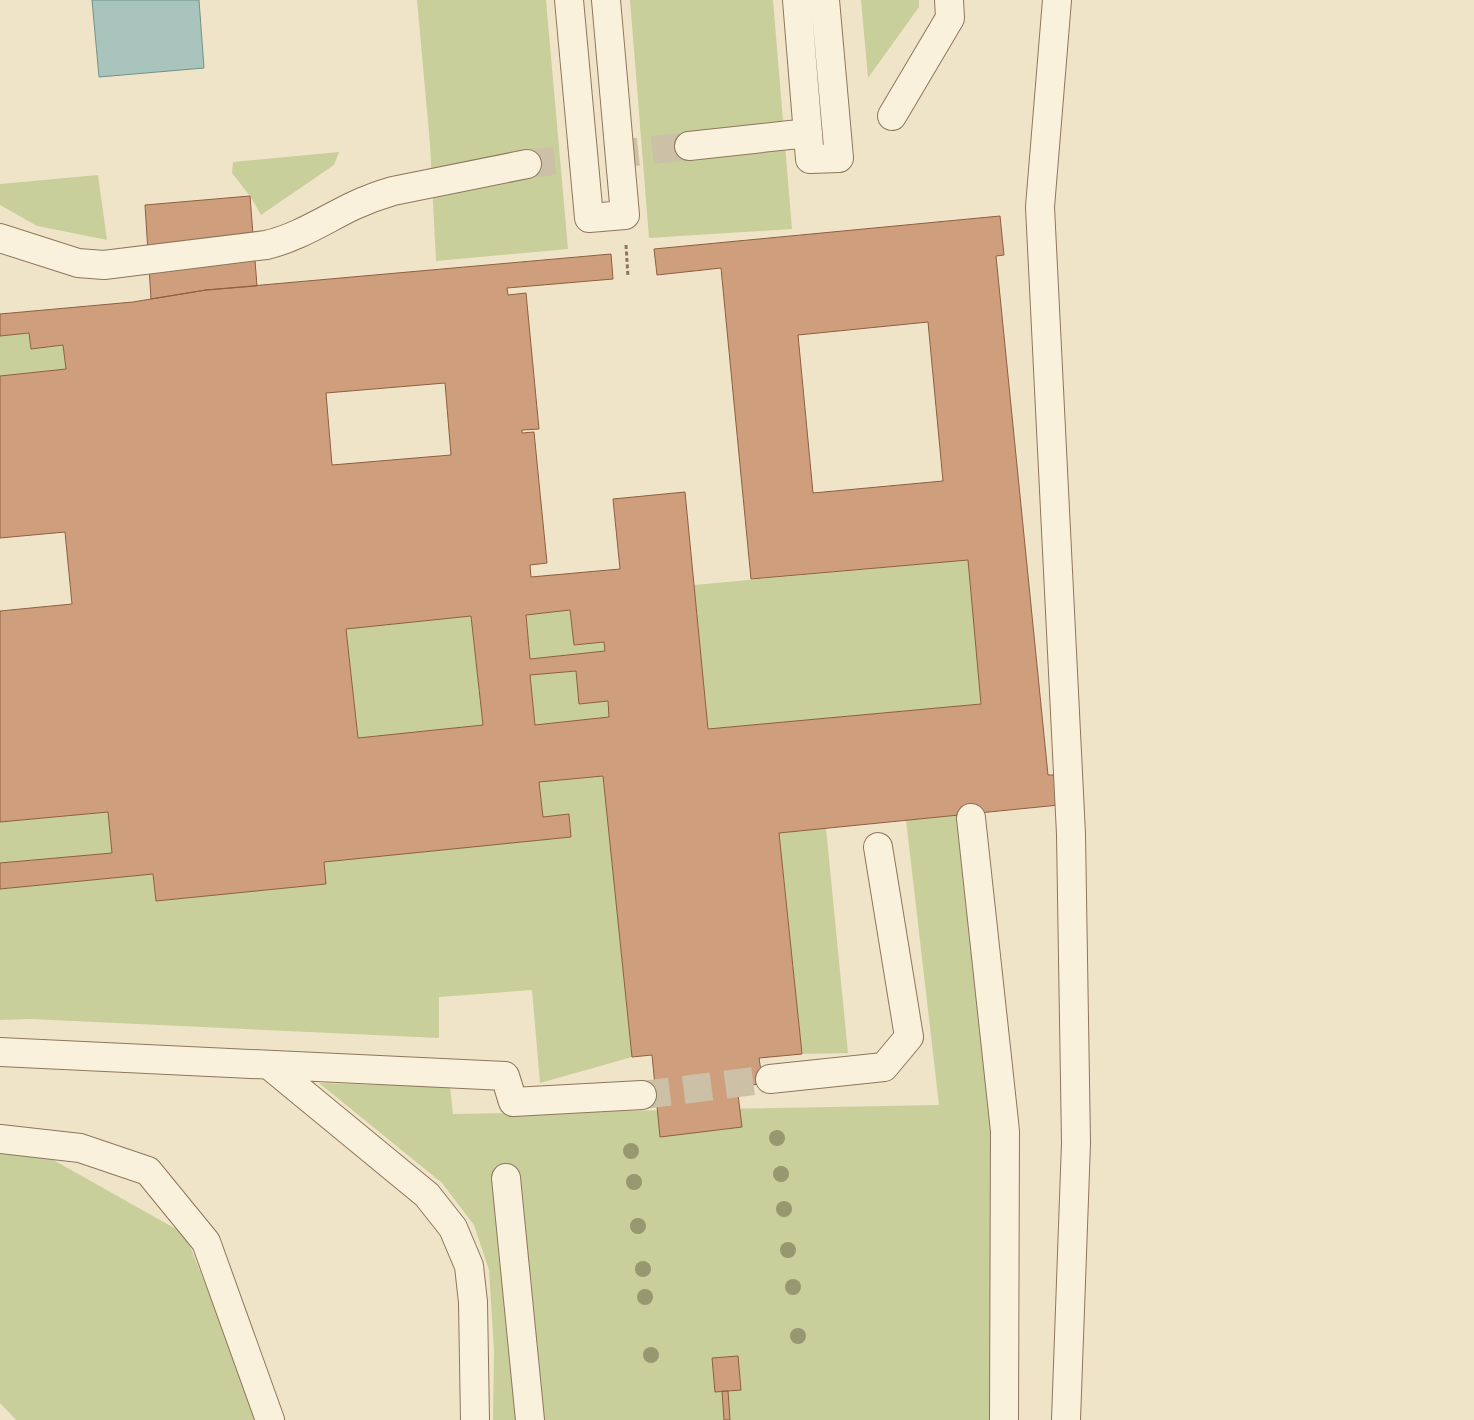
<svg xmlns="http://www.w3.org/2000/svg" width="1474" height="1420" font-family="'Noto Serif',serif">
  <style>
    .green { fill: #c9cf9b }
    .water { fill: #a9c4bc; stroke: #6f938a }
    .building { fill: #cf9f7d; stroke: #8d5f41; fill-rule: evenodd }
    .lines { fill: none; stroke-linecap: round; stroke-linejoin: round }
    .minor-tunnel { stroke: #ccc0a6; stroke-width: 28; stroke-dasharray: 28 14; stroke-linecap: butt }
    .minor-casing { stroke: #8d765c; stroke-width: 30 }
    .path { stroke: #8d765c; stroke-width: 3; stroke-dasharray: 4 2.5; stroke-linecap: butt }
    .minor { stroke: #faf1dc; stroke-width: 28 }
    .tree { fill: #96986f }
  </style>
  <rect width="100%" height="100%" fill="#f0e4c8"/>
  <!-- green -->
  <path class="green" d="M417,0h129l22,249 -132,12 -6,-117z
    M630,0h143l19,229 -143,9z
    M861,0h58v7l-51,71z
    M339,152l-5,13 -73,50 -11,-19 -18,-23 1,-11z
    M98,175l9,65 -70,-14 -37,-21v-21z
    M29,333l2,16 32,-4 3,24 -66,7v-40z
    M968,560l13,144 -273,25 -14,-144z
    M570,610l4,35 30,-3 1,9 -75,8 -4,-44z
    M471,616l12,109 -125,13 -12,-109z
    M576,671l3,33 29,-3 1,16 -74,8 -5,-50z
    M603,776l29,281 -92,26 -8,-93 -93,7v41l-409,-19 -30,1v-131l153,-15 3,27 169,-17 -1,-22 247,-25 -2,-23 -26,3 -4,-35z
    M108,812l4,41 -112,10v-41z
    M958,815l32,308 2,235 -2,62h-497l1,-68 -5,-82 -15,-45 -32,-42 -123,-100 131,4 3,27 486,-9 -33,-285z
    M826,828l22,225 -46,1 -23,-221z
    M0,1152l48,5 137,77 75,186h-244l-16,-17z"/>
  <!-- water -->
  <path class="water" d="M92,0h107l5,68 -105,9z"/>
  <!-- building -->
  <path class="building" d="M250,196l7,90 -51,4 -55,9 -6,-94z
    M1000,216l4,39 -8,1 52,519h8l3,30 -280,28 23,221 -43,4 4,26 -26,2 5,41 -82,10 -8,-82 -20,2 -29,-281 -64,6 4,35 26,-3 2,23 -247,25 2,22 -170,17 -3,-27 -153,15v-26l112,-10 -4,-41 -108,10v-211l72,-7 -7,-72 -65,6v-162l66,-7 -3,-24 -32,4 -2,-16 -29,3v-22l133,-12 73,-12 405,-36 2,25 -106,9 1,7 18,-2 13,136 -17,1v3l12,-1 13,131 -17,2 1,12 89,-8 -7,-70 72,-7 23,237 273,-25 -13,-144 -217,19 -30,-311 -64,7 -3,-26zM928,322l15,159 -130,12 -15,-158zM445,383l6,72 -119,10 -6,-72zM570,610l4,35 30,-3 1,9 -75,8 -4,-44zM471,616l12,109 -125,13 -12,-109zM576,671l3,33 29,-3 1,16 -74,8 -5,-50z
    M738,1356l3,34 -26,2 -3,-34z
    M722,1391h6l2,29h-6z"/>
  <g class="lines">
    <!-- minor-tunnel -->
    <path class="minor-tunnel" d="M527,164l162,-18
      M642,1095l128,-16"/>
    <!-- minor casing -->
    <g class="minor-casing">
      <path id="minor" d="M569,0l20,218 36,-3 -19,-215
        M797,0l13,159 29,-1 -14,-158
        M1057,0l-17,207 31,627 5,309 -10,277
        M892,116l58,-98 -1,-18
        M689,146l119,-13
        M0,238l78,25 26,2 162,-20c31,-7 58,-25 87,-39 13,-6 26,-11 40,-15l134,-27
        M971,818l34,313 -1,289
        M0,1052l505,24 8,26 129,-7
        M269,1065l158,130 26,33 16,38 4,36 2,118
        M770,1079l114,-12 25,-30 -31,-190
        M0,1139l80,9 68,23 58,71 64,178
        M506,1178l24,242"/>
    </g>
    <!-- path -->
    <path class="path" d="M626,245l2,32"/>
    <!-- minor -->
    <use href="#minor" class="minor"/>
  </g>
  <!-- trees -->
  <g class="tree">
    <circle cx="777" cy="1138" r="8"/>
    <circle cx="631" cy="1151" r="8"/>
    <circle cx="781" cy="1174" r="8"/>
    <circle cx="634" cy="1182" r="8"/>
    <circle cx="784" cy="1209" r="8"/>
    <circle cx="638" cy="1226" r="8"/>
    <circle cx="788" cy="1250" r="8"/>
    <circle cx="643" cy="1269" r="8"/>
    <circle cx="793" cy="1287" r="8"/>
    <circle cx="645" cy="1297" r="8"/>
    <circle cx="798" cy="1336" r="8"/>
    <circle cx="651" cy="1355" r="8"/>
  </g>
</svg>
